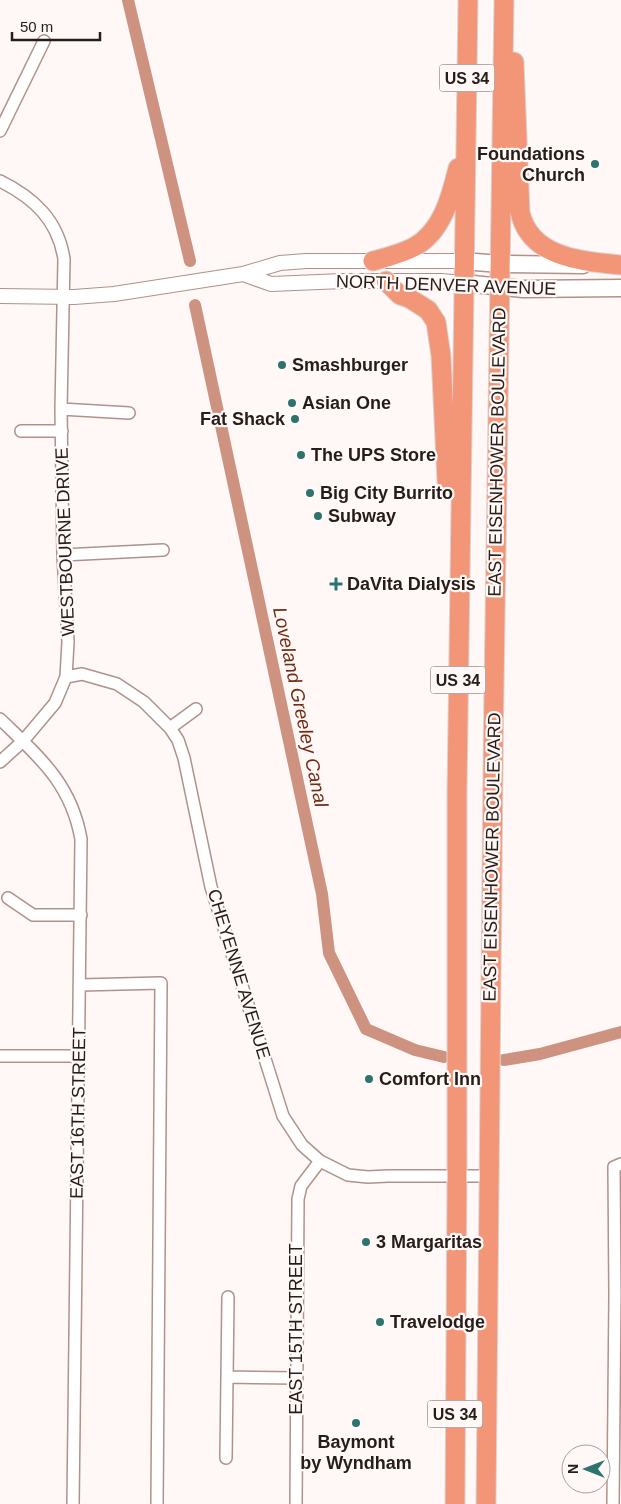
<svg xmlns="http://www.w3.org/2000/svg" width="621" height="1504" font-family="Arial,sans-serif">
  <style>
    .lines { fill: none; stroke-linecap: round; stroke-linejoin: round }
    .canal { stroke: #cd9380; stroke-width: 12 }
    .minor-casing { stroke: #af9289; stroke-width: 14 }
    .tertiary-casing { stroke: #af9289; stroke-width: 16 }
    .secondary-casing { stroke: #af9289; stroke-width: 19 }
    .trunk-casing { stroke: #d8d6d5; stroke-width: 21 }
    .minor { stroke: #fff; stroke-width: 11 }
    .tertiary { stroke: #fff; stroke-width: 14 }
    .secondary { stroke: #fff; stroke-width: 16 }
    .trunk { stroke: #f39678; stroke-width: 19 }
    .poi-dot { fill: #2c746d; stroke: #fff8f6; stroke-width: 2 }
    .labels { text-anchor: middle; stroke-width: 4.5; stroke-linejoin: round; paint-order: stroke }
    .shield { fill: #fff8f6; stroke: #675e5b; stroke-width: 1 }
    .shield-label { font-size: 16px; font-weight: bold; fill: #261c18 }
    .poi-label { font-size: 18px; font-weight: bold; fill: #261c18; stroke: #fff8f6; text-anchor: start }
    .street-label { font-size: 18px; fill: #261c18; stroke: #fff8f6 }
    .water-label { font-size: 19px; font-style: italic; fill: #732c14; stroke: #fff8f6 }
  </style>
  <rect width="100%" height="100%" fill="#fff8f6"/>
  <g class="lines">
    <!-- canal -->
    <path class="canal" d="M128,0l62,261
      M195,305l127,589 7,59 37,76 49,21 29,7
      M504,1060l36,-6 81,-22"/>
    <!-- minor casing -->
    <g class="minor-casing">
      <path id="minor" d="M0,131l44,-90
        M0,181c34,17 58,39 64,78l-3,150 2,146 5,87 -2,35 -11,26 -32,38 -23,21
        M61,409l68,4
        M21,431h41
        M63,555l100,-5
        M66,677l16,-3 35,10 27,18 26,26 8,12 6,18 27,129 72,229 19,29 18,16 28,14 20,2 20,-1h100
        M0,719c39,38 71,64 81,120l-8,665
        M170,728l26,-19
        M8,898l25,17h48
        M80,985l81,-2 -4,521
        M0,1056h78
        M227,1377l69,1
        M226,1458l2,-161
        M296,1504l2,-305 3,-13 19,-25
        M613,1504l2,-209 -1,-128 7,-3"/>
    </g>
    <!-- tertiary casing -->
    <g class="tertiary-casing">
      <path id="tertiary" d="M243,274l28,10 72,-3h98l22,2
        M0,296l74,1 40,-3 129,-20 37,-11 26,-2h157"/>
    </g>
    <!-- secondary casing -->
    <g class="secondary-casing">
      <path id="secondary" d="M463,261l37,3 83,1
        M463,283l60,6 98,-1"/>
    </g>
    <!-- trunk casing -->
    <g class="trunk-casing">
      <path id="trunk" d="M514,62l6,150c10,46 62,49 101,53
        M373,261c14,-4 28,-7 41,-14 28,-15 37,-50 44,-79
        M386,281l14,14 9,3 19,12 8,12 5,34 6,126 13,12
        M455,1504l2,-329v-382l11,-793
        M486,1504c3,-501 10,-1003 18,-1504"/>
    </g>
    <!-- minor -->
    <use href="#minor" class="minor"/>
    <!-- tertiary -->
    <use href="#tertiary" class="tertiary"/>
    <!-- secondary -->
    <use href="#secondary" class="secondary"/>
    <!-- trunk -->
    <use href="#trunk" class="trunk"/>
  </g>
  <!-- markers -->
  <g class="poi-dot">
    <circle cx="595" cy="164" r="5"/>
    <circle cx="282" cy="365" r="5"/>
    <circle cx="292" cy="403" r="5"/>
    <circle cx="295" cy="419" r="5"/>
    <circle cx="301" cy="455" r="5"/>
    <circle cx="310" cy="493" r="5"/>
    <circle cx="318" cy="516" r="5"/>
    <path d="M333.5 576.5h5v5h5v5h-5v5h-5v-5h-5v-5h5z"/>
    <circle cx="369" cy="1079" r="5"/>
    <circle cx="366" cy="1242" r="5"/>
    <circle cx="380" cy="1322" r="5"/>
    <circle cx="356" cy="1423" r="5"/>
  </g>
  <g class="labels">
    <!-- shield labels -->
    <g class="shield">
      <rect x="439.5" y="64.5" width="55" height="27" rx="4"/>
      <rect x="430.5" y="666.5" width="55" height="27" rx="4"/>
      <rect x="427.5" y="1400.5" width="55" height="27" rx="4"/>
    </g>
    <g class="shield-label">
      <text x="467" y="84">US 34</text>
      <text x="458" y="686">US 34</text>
      <text x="455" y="1420">US 34</text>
    </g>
    <!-- poi labels -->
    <g class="poi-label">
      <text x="585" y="160" text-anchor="end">Foundations<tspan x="585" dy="21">Church</tspan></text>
      <text x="292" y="371">Smashburger</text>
      <text x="302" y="409">Asian One</text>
      <text x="285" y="425" text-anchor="end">Fat Shack</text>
      <text x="311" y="461">The UPS Store</text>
      <text x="320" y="499">Big City Burrito</text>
      <text x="328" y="522">Subway</text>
      <text x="347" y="590">DaVita Dialysis</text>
      <text x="379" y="1085">Comfort Inn</text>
      <text x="376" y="1248">3 Margaritas</text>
      <text x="390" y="1328">Travelodge</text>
      <text x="356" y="1448" text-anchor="middle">Baymont<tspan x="356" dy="21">by Wyndham</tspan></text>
    </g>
    <!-- street labels -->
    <g class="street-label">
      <text transform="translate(446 285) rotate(2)" y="6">NORTH DENVER AVENUE</text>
      <text transform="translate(497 452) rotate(-89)" y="6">EAST EISENHOWER BOULEVARD</text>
      <text transform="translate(65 542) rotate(-92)" y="6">WESTBOURNE DRIVE</text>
      <text transform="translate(492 857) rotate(-89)" y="6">EAST EISENHOWER BOULEVARD</text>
      <text transform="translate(239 974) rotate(73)" y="6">CHEYENNE AVENUE</text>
      <text transform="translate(78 1113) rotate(-89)" y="6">EAST 16TH STREET</text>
      <text transform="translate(296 1329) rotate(-90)" y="6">EAST 15TH STREET</text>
    </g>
    <!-- water labels -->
    <g class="water-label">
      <text transform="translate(301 707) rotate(78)" y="7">Loveland Greeley Canal</text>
    </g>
  </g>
  <!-- north arrow -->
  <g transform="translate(586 1469) rotate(270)"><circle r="24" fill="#fff8f6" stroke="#a8a09d"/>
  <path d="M0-4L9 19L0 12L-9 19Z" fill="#2c746d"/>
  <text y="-8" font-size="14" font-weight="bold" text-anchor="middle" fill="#261c18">N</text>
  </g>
  <!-- scale -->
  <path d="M12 32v8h88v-8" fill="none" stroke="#261c18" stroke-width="2.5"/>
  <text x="20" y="32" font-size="15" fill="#261c18" stroke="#fff8f6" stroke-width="4" paint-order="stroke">50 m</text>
</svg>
